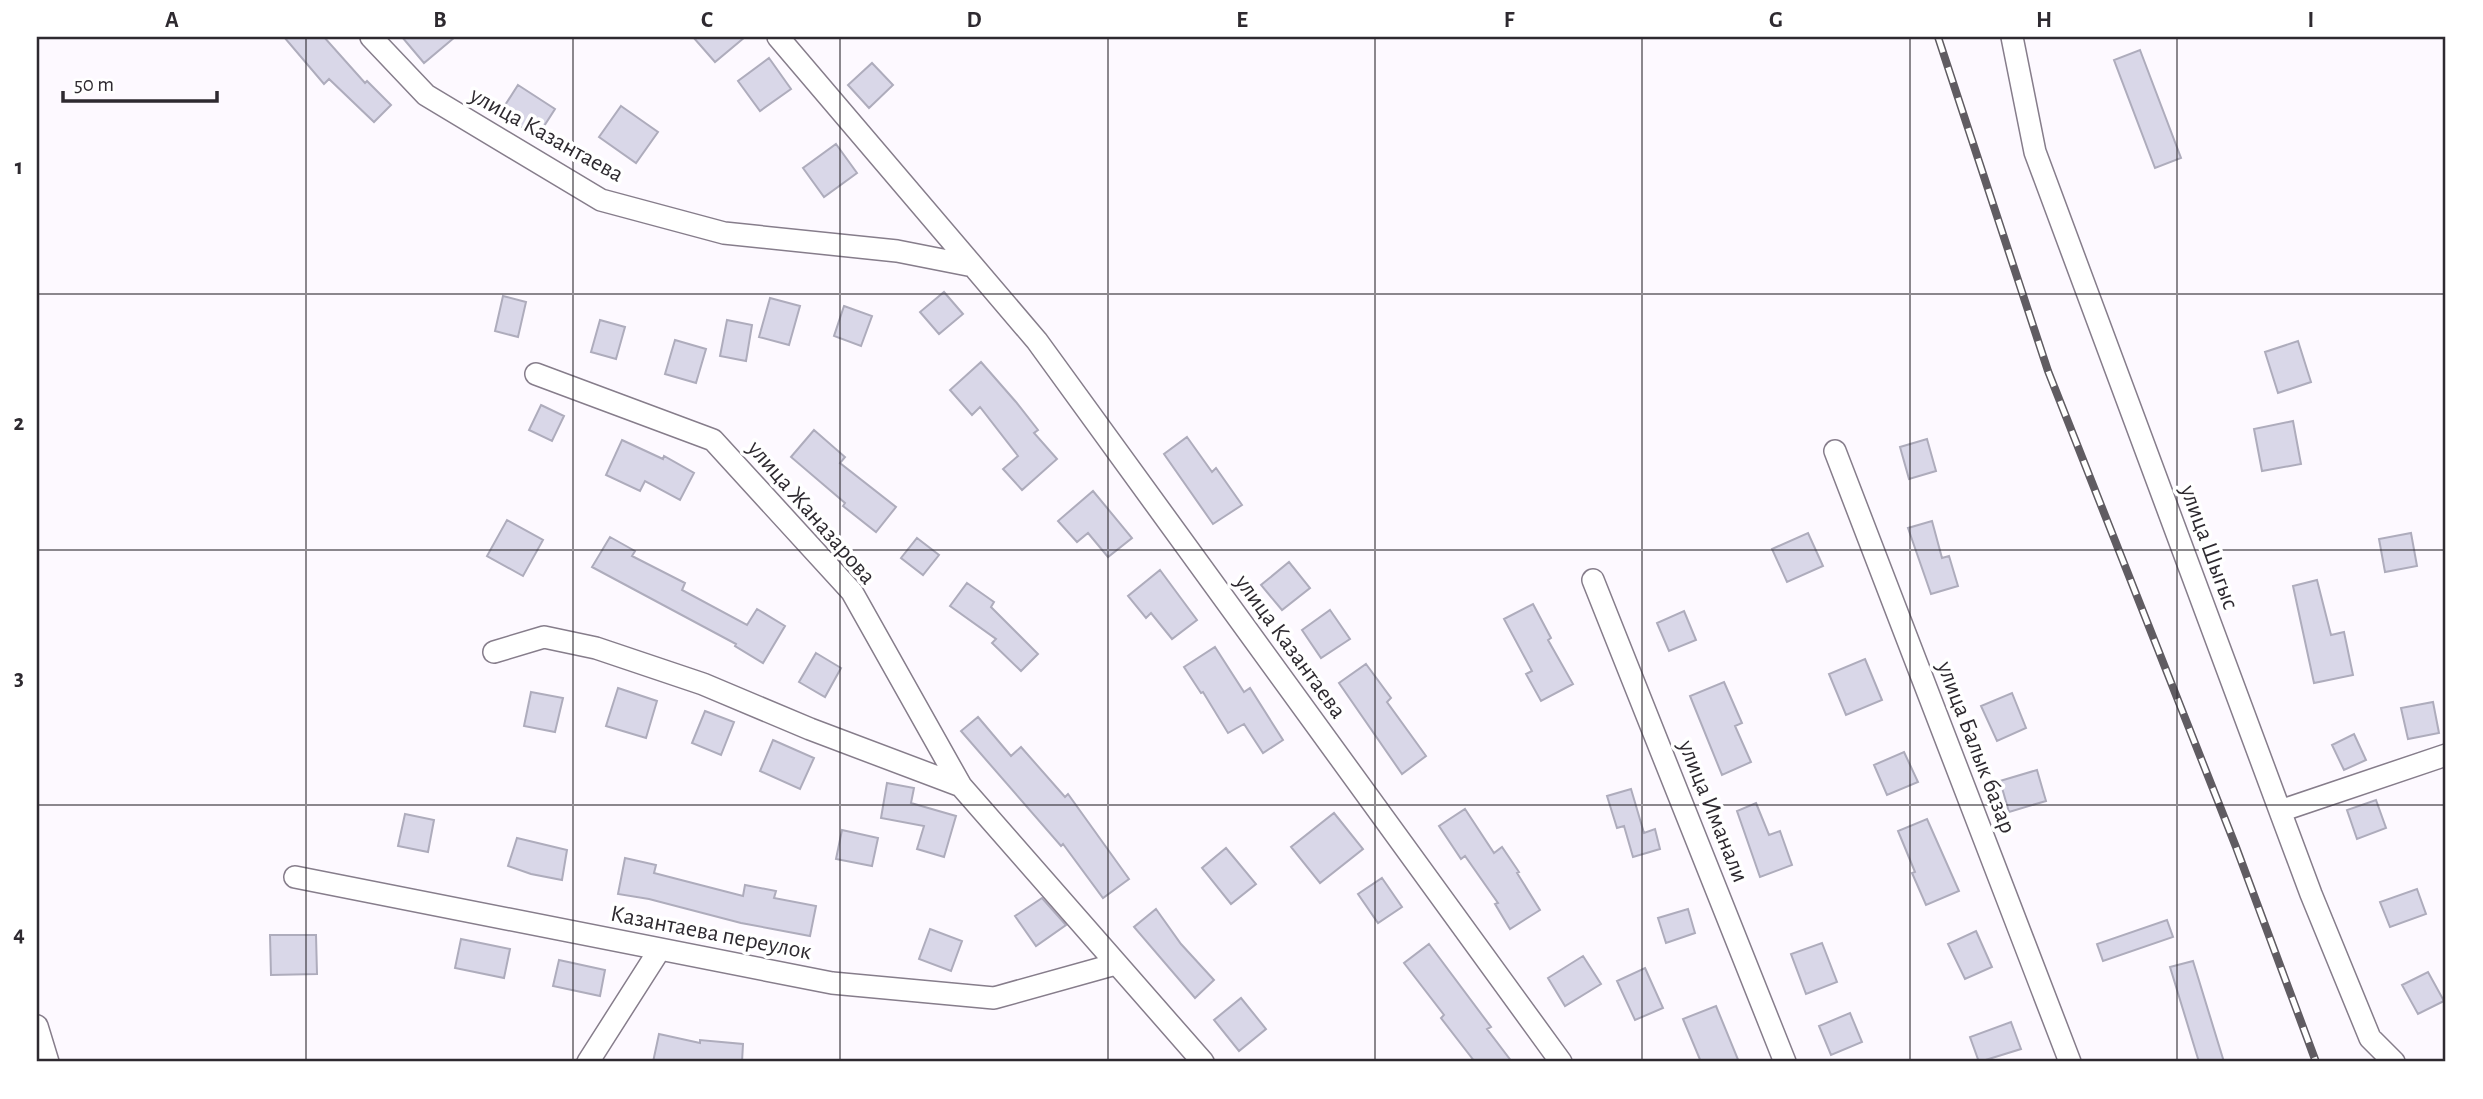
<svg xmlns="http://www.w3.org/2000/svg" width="2483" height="1099" font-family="'Alegreya Sans',sans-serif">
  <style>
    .building { fill: #d9d7e8; stroke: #aeacbc; stroke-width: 2 }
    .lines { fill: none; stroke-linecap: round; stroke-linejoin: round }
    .street-casing { stroke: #867d8b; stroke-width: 24 }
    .street { stroke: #fff; stroke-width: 21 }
    .rail-casing { stroke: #605c62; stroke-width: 8 }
    .rail { stroke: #fff; stroke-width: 5; stroke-dasharray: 16; stroke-linecap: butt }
    .grid { fill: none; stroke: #2e2a30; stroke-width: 2; stroke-opacity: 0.55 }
    .labels { text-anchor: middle; stroke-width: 7; stroke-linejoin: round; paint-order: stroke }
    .street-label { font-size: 24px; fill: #2e2a30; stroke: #fff }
    .neatline { fill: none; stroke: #2e2a30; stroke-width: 2.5 }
    .grid-label { font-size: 23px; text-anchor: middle; font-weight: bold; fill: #2e2a30 }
  </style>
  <rect width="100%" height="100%" fill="#fdf9ff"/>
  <!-- building -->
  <path class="building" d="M284,37h40l41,46 2,-2 24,24 -17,17 -45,-43 -5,5z
    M402,37h53l-31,26z
    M693,37h52l-30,25z
    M2140,50l41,108 -26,10 -41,-108z
    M769,58l22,31 -31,22 -22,-30z
    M872,63l21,22 -24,23 -21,-23z
    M518,85l37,24 -18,28 -37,-24z
    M621,106l37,26 -22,31 -37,-26z
    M836,144l21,29 -33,24 -21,-29z
    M944,292l19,22 -24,20 -19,-22z
    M503,296l23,6 -8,35 -23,-6z
    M770,298l30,8 -11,39 -30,-8z
    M844,306l28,10 -11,30 -27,-10z
    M600,320l25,7 -9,32 -25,-7z
    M727,320l25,5 -6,36 -26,-5z
    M675,340l31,9 -10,34 -31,-9z
    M2298,341l13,41 -33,11 -13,-41z
    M981,362l35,40 22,28 -4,3 23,26 -35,31 -19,-21 15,-13 -38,-49 -8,8 -22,-25z
    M541,405l23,11 -12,25 -23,-11z
    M2293,421l8,43 -39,7 -8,-42z
    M814,430l31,27 -5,6 56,44 -20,25 -33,-26 2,-3 -54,-46z
    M1187,437l25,35 4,-4 26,37 -29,19 -49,-70z
    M1927,439l9,32 -27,8 -9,-32z
    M622,440l41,19 1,-3 30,17 -14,27 -35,-19 -5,10 -34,-16z
    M1093,491l39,47 -24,19 -20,-24 -11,9 -19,-21z
    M507,520l36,20 -20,36 -36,-20z
    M1932,521l10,37 7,-2 9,30 -27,8 -23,-66z
    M1808,533l15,33 -36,16 -15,-33z
    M2411,533l6,33 -32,6 -6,-33z
    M610,537l25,14 -3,5 53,27 -3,7 65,35 10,-16 28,17 -22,37 -28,-17 1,-2 -144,-77z
    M917,538l22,17 -16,20 -22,-17z
    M1289,562l21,26 -28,22 -21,-25z
    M1160,570l37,50 -25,19 -21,-26 -5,5 -18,-22z
    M2317,580l14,55 13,-3 9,43 -39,8 -21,-97z
    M967,583l27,19 -3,5 47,47 -17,17 -29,-28 4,-4 -46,-33z
    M1533,604l18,34 -3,2 25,44 -32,17 -15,-27 6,-3 -28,-52z
    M1330,610l20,29 -29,19 -19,-28z
    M1684,611l12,29 -27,11 -12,-28z
    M1215,647l29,45 6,-4 33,52 -20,13 -19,-29 -16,9 -25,-41 -2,1 -17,-26z
    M816,653l25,15 -16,29 -26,-15z
    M1865,659l17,41 -36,15 -17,-41z
    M1366,664l25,34 -4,4 39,54 -24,18 -63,-91z
    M1724,682l18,41 -7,3 16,36 -29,13 -32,-79z
    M618,688l39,13 -11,37 -40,-12z
    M531,692l32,6 -8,34 -31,-6z
    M2012,693l14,35 -29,13 -16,-35z
    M2433,702l6,31 -31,6 -7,-31z
    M705,711l29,11 -13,33 -29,-12z
    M978,717l33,39 10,-9 44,50 3,-3 61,85 -26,19 -40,-54 -2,2 -100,-115z
    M2354,734l12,26 -22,10 -12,-25z
    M773,740l41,18 -14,31 -40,-18z
    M1904,752l14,30 -31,13 -13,-30z
    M2037,770l9,31 -37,11 -9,-31z
    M887,783l27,5 -3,15 45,13 -12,41 -27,-8 7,-23 -43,-8z
    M1631,789l13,44 11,-4 5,20 -27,8 -9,-31 -7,2 -10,-32z
    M2376,800l10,28 -29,11 -10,-29z
    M1756,803l13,32 11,-4 12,34 -32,12 -23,-66z
    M1465,809l29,44 8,-6 17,25 -2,1 23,37 -30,19 -15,-25 3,-1 -33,-47 -4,3 -22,-33z
    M1334,813l29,36 -43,34 -29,-36z
    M405,814l29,6 -6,32 -30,-6z
    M1927,819l32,72 -33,14 -14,-32 3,-1 -17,-41z
    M842,830l36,8 -6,28 -36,-7z
    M517,838l50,12 -5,30 -31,-6 -23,-8z
    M1226,848l30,36 -25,20 -29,-36z
    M625,858l31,7 -2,8 89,23 2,-11 31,6 -2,7 42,8 -6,30 -69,-13 -92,-24 -31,-5z
    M1382,878l20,29 -24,16 -20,-29z
    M2417,889l9,25 -36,13 -10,-25z
    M1042,898l24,27 -30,21 -21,-30z
    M1156,909l25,35 33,36 -19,18 -61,-71z
    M1688,909l7,24 -29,10 -8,-25z
    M2167,920l6,17 -70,24 -6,-17z
    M930,929l32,12 -11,30 -32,-12z
    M1976,931l16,36 -27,12 -17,-35z
    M270,935h46l1,39 -46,1z
    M461,939l49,10 -6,29 -49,-10z
    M1822,943l15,39 -31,12 -15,-40z
    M1429,944l62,83 -4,2 25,33h-37l-34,-44 3,-3 -40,-52z
    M1583,956l18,28 -36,22 -17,-28z
    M559,960l46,10 -5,26 -47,-10z
    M2193,961l31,101h-25l-29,-95z
    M1645,968l18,40 -28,12 -18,-39z
    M2428,972l16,29 -26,13 -16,-29z
    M1241,998l25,31 -27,22 -25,-31z
    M1716,1006l23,56h-38l-18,-43z
    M1850,1013l12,29 -31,13 -12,-29z
    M2011,1022l10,27 -42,13 -9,-25z
    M659,1034l41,9v-3l43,4 -1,18h-89z"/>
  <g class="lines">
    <!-- street casing -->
    <g class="street-casing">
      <path id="street" d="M371,37l55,58 175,105 123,33 173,18 76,15
        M778,37l259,304 524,721
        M2012,37l23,115 245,659 31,83 59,144 24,24
        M536,374l177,66 139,152 109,194 242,276
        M1835,451l235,611
        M1593,580l192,482
        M494,652l50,-15 52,11 107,36 107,45 151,57
        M2280,811l166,-56
        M295,877l537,106 162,15 122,-34
        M37,1026l11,36
        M588,1062l72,-113"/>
    </g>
    <!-- street -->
    <use href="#street" class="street"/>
    <!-- rail casing -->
    <g class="rail-casing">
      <path id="rail" d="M1938,37l110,334 188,476 80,215"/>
    </g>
    <!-- rail -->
    <use href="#rail" class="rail"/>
  </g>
  <!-- grid -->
  <path class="grid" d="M306,37v1025M573,37v1025M840,37v1025M1108,37v1025M1375,37v1025M1642,37v1025M1910,37v1025M2177,37v1025M37,294h2409M37,550h2409M37,805h2409"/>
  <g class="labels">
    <!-- street labels -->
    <g class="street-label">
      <text transform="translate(547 134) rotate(29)" y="8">улица Казантаева</text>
      <text transform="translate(812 512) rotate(49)" y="8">улица Жаназарова</text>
      <text transform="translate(2210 547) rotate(70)" y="8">улица Шыгыс</text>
      <text transform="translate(1291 646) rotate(54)" y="8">улица Казантаева</text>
      <text transform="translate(1977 747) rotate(69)" y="8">улица Балык базар</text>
      <text transform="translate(1714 811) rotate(68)" y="8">улица Иманали</text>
      <text transform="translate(711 932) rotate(11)" y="8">Казантаева переулок</text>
    </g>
  </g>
  <!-- border -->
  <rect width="2483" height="1099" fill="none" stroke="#ffffff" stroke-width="77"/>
  <!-- scale -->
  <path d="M63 91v10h154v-10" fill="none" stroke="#2e2a30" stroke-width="3.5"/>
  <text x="74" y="91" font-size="21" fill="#2e2a30" stroke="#ffffff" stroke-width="5" paint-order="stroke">50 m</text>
  <rect x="38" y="38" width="2406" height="1022" class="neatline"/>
  <g class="grid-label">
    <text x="172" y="27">A</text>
    <text x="440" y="27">B</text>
    <text x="707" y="27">C</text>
    <text x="974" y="27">D</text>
    <text x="1242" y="27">E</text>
    <text x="1509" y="27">F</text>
    <text x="1776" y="27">G</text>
    <text x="2044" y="27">H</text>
    <text x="2311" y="27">I</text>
    <text x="19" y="174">1</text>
    <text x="19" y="430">2</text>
    <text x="19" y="685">3</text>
    <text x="19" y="941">4</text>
  </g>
</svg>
